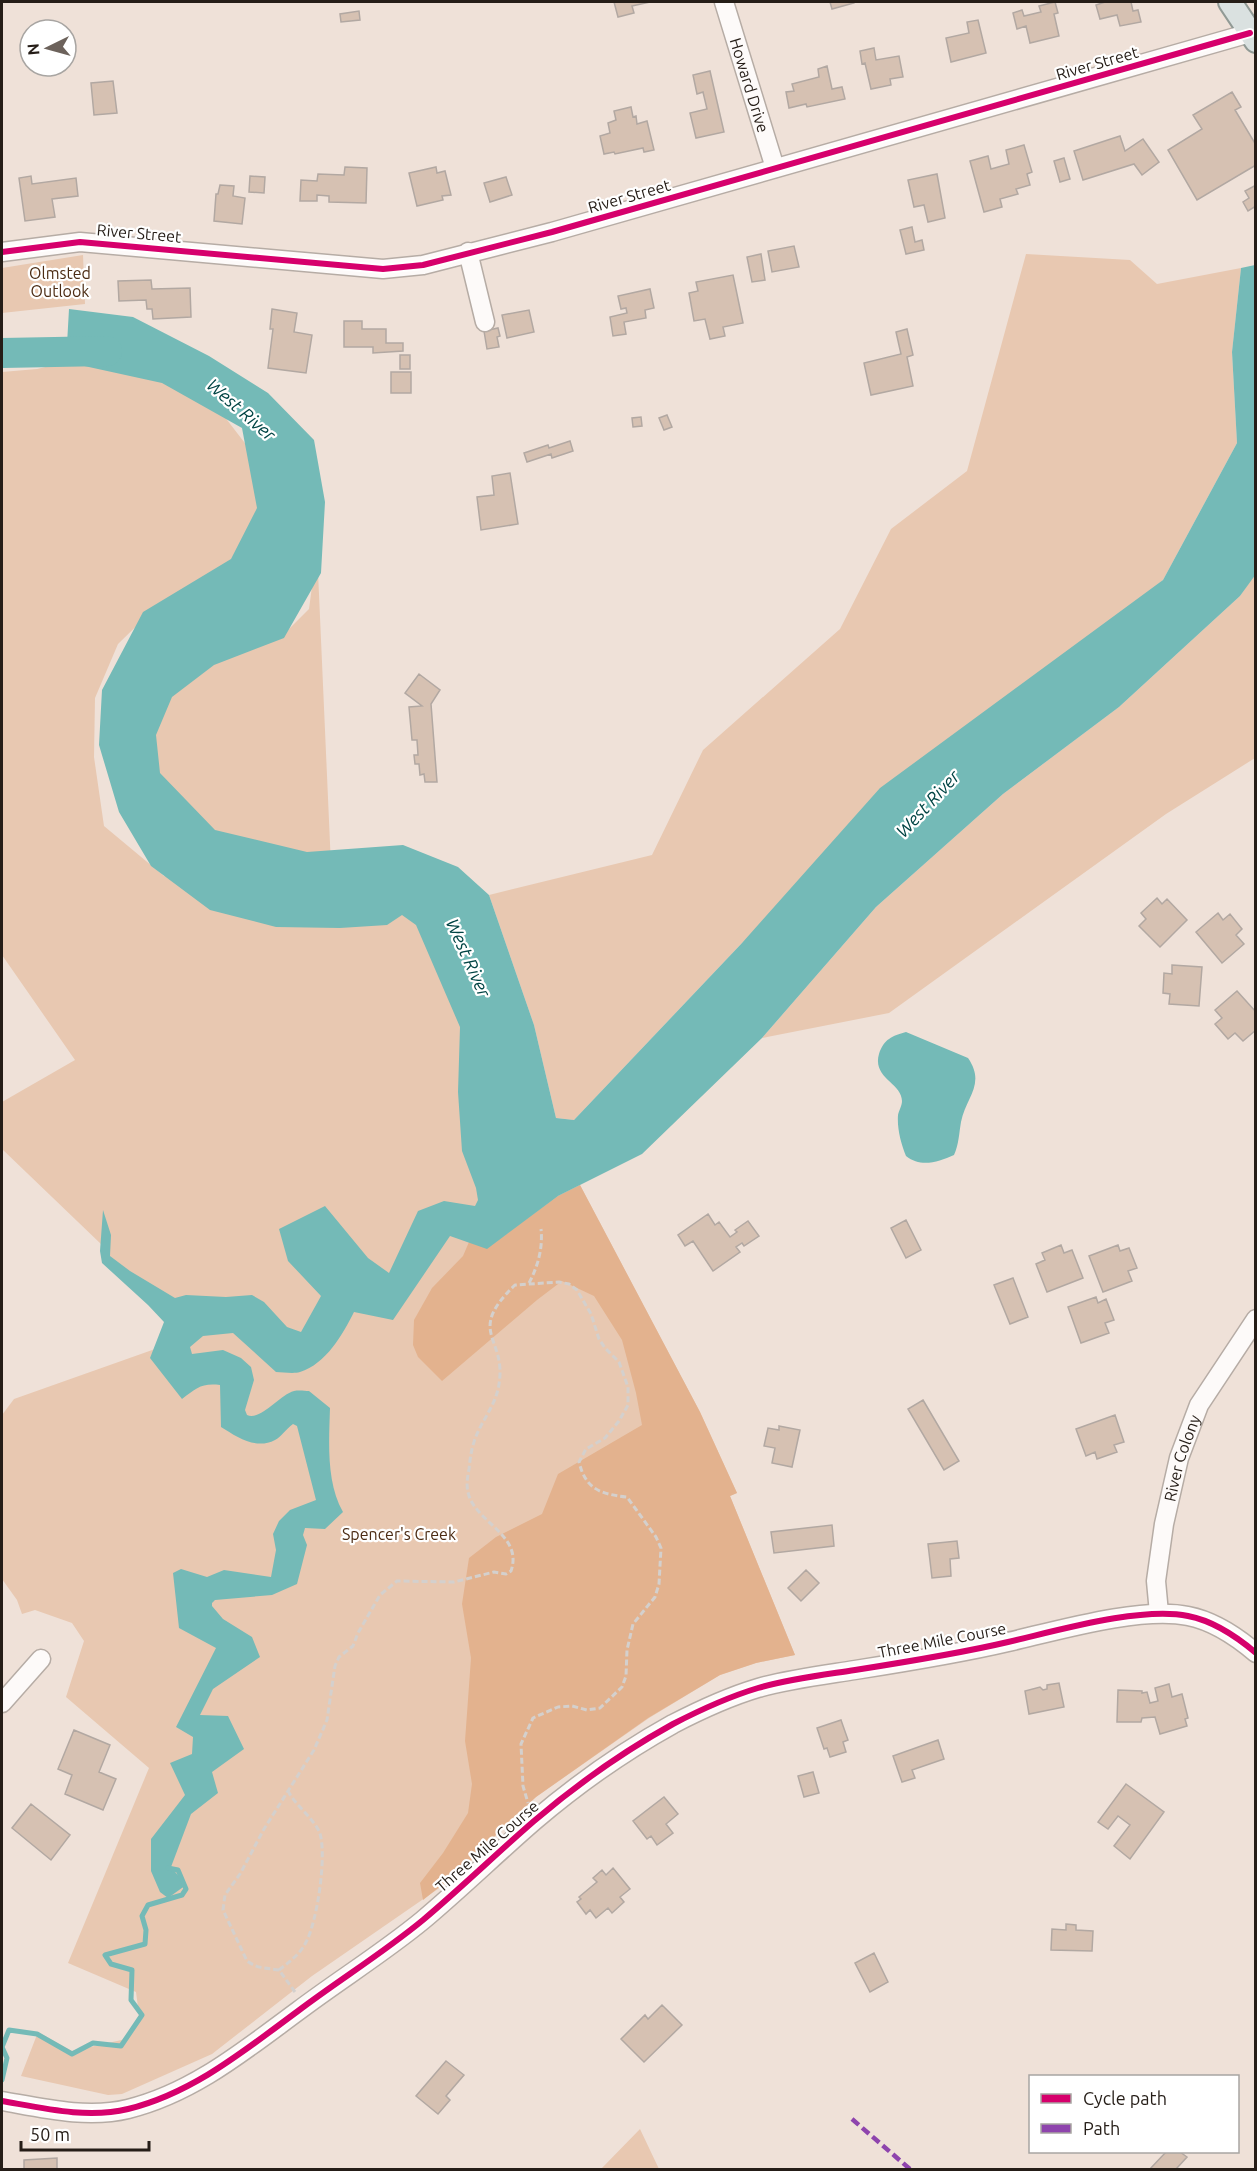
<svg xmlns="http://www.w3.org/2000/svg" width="1257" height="2171" font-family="Ubuntu,sans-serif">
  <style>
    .green { fill: #e8c8b1 }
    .forest { fill: #e3b28e }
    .water { fill: #74bab7 }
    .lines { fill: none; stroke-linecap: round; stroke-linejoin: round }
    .stream { stroke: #74bab7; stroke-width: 5 }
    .river { stroke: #74bab7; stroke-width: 30 }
    .building { fill: #d6c1b2; stroke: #b2a8a2; stroke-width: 1.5 }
    .minor-casing { stroke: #b6aca5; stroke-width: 21 }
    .major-casing { stroke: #919a95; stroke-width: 26 }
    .path { stroke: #d4d0cd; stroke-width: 3; stroke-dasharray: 6 3; stroke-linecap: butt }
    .minor { stroke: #fdfaf9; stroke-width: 18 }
    .major { stroke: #dae1e0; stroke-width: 22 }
    .quiet { stroke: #8e44ad; stroke-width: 4.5; stroke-dasharray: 9 4.5; stroke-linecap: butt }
    .cycleway-casing { stroke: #fff; stroke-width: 10 }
    .cycleway { stroke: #d6006c; stroke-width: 6 }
    .labels { text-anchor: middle; stroke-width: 4.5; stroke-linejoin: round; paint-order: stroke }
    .street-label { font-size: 16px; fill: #251d17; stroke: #fff }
    .park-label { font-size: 16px; fill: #4c2c14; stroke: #fff }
    .water-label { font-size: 18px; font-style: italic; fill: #044; stroke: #fff }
  </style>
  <rect width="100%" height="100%" fill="#efe1d8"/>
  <!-- green -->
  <path class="green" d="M1026,254l104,6 27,24 84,-16 -9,84 5,91 -74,137 -421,363 -168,177 -18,-2 -22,-93 -45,-130 163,-40 51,-105 137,-121 51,-100 76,-58z
    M83,255l2,49 -83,9v-45z
    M66,362l80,5 78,49 44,57 8,70 -116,60 -42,41 -23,54 -1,59 10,69 60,50 132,36 117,-5 145,289 22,-11 120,227 37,81 -7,3 65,159 -39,8 -36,12 -71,43 -113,79 -88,85 -136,94 -100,78 -90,40 -14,1 -87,-19 17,-44 34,19 54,-12 13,-24 -3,-23 -68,-29 81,-195 -83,-71 18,-56 -12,-18 -37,-13 -13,4 -5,-14 -15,-21v-164l12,-16 158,-56 19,-18 -85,-68 -4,-12 -100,-96v-47l73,-42 -73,-105v-583l35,-3z
    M317,549l14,317 -113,-13 -76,-97 12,-69 132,-55 23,-23z
    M1255,574v184l-89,56 -277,199 -127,25 114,-131 127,-113 116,-87 121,-111z
    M640,2129l19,40h-58z"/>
  <!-- forest -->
  <path class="forest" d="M580,1185l120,227 37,81 -7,3 65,159 -39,8 -36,12 -72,43 -112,79 -28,25 -41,43 -44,35 -3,-17 23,-30 25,-40 4,-29 -7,-43 6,-83 -9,-54 7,-46 27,-21 46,-23 16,-40 84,-49 -6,-32 -14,-53 -28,-44 -32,-15 -25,19 -95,81 -24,-24 -5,-12 1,-25 18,-32 31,-32 6,-14 18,6 71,-52z"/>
  <!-- water -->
  <path class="water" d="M1255,265l1,309 -16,22 -121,111 -116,87 -127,113 -114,131 -120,116 -84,42 -71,53 -37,-13 -57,84 -39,-8c-11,22 -28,52 -54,60 -7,2 -17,0 -24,0l-43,-39 -30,3 -13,11 2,7 31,-4 18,8 10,9 3,13 -9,30 2,5c14,6 32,-20 47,-24 5,-1 11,0 15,0l21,17c-1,34 -4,74 13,104l-18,17 -20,-1 -2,7 4,10 -10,39 -25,11 -57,5 -3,3v3l11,13 29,18 8,20 -47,32 -13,26 28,1 16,33 -32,23 6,21 -27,21 -20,53 15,18 -18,13 -8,-6 -9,-21v-32l34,-44 -15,-32 22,-9 1,-17 -17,-10 40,-79 -37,-20 -6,-55 8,-4 26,8 17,-7 47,7 5,-27 -3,-16 6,-13 11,-11 26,-10 -19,-74 -4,-2c-7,5 -12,13 -18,16 -19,10 -38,-3 -54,-13l-1,-42c-19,-2 -23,3 -38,14l-32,-41 14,-36 -16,-17 -46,-42 -2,-12 3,-41 8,25 -1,21 20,15 45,27 11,-3 40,2 26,-2 12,7 23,25 14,5 20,-36 -33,-35 -9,-32 46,-23 43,52 21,15 29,-62 26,-10 31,5 3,-6 -2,-12 -14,-37 -4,-59 2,-65 -44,-102 -14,-10 -15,10 -47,3 -64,-1 -66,-17 -59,-44 -32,-54 -20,-67 3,-55 41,-78 88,-53 26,-51 -15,-80 -80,-45 -96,-21 3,-53 64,8 76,39 59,37 46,47 11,62 -4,71 -37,65 -70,27 -42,32 -16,38 4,38 55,57 92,22 96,-7 55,22 31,28 45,130 22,93 18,2 168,-177 138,-155 283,-208 74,-137 -5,-91 9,-84z
    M906,1032l62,26c18,26 -2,39 -7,64 -2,11 -2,22 -7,33 -16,7 -33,13 -48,1 -5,-13 -9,-27 -8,-41 1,-5 4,-9 4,-14 0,-18 -30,-23 -23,-47 5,-15 13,-18 27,-22z"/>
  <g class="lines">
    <!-- stream -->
    <path class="stream" d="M2,2080l5,-22 -5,-11 7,-17 28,4 35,20 21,-11 28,3 21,-31 -11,-15 1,-30 -21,-6 -6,-9 40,-11 1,-14 -4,-14 6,-11 34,-10 4,-6 -8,-19 -10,-2"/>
    <!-- river -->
    <path class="river" d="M2,353l105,-2"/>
  </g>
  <!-- building -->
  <path class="building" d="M614,2h36l-18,4 2,7 -16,4z
    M830,2h24v1l-22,6z
    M1055,2l3,11 -4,1 5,22 -29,7 -4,-17 -9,3 -4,-16 9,-3 2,6 17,-4 -2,-6z
    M1105,2h26l2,9 5,-1 3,12 -21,4 -3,-11 -17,4 -4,-14z
    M359,11l1,9 -19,2 -1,-8z
    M978,20l8,33 -35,9 -5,-24 23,-5 -2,-11z
    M874,48l2,12 23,-4 4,21 -13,2 1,6 -20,4 -6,-26 -3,1 -2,-13z
    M827,66l5,23 10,-2 3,12 -38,8 -1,-3 -17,4 -3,-16 8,-1 -2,-7 27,-7 -1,-8z
    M710,71l14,61 -28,6 -6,-25 17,-4 -4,-17 -6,2 -4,-19z
    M113,81l4,32 -23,2 -3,-32z
    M1232,92l9,15 -6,3 21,35v20l-59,35 -29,-50 34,-21 -9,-14z
    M631,107l2,10 3,-1 1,8 10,-3 7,29 -10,2 -1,-4 -28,6 -1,-2 -10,2 -4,-18 10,-3 -2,-10 8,-3 -2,-9z
    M1120,136l5,15 18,-12 16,23 -17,13 -8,-11 -51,16 -9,-29z
    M1024,145l8,27 -5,2 3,11 -14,4 2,5 -18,5 2,8 -18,5 -14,-51 18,-5 3,13 18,-5 -3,-14z
    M1064,158l6,21 -10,3 -6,-21z
    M345,167l22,1 -1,35 -37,-1v-6l-12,-1v6h-17l1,-21 16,1 1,-7 26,1z
    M436,167l1,6 8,-2 6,24 -9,1 1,4 -26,6 -8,-33z
    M937,174l8,44 -17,4 -4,-17 -10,2 -6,-27z
    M31,176l1,8 44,-6 2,18 -26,3 3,18 -30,4 -6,-43z
    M250,176l15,1 -1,16 -15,-1z
    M506,177l6,18 -22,7 -6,-19z
    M220,185l14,1 -1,10 12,2 -3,26 -28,-3 2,-27h2z
    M1256,185v21l-8,5 -5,-9 6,-4 -4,-7z
    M912,227l3,15 7,-2 2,10 -18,4 -6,-24z
    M794,246l5,21 -27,5 -4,-21z
    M761,254l4,26 -13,2 -5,-25z
    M733,275l10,48 -20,4 2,9 -15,3 -5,-20 -11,2 -5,-28 9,-2 -2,-9z
    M151,280l1,9 38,-1 1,29 -38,2 -1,-10h-5l-1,-9 -27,1 -1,-20z
    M650,289l4,19 -9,2 1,8 -22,4 2,12 -13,2 -3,-19 17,-4 -1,-5 -5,1 -3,-13z
    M272,309l25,4 -3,19 18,3 -6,38 -38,-5 5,-39h-3z
    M529,310l5,22 -27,6 -5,-23z
    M344,321h18v8h24v14h17v8l-30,2v-6h-29z
    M498,328l2,8 -3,1 2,10 -12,2 -3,-18z
    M907,329l6,26 -6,2 6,29 -42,9 -7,-32 37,-9 -5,-22z
    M400,355h10v14h-10z
    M391,372h20v21h-20z
    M667,415l5,12 -8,3 -5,-12z
    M641,417l1,9 -9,1 -1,-9z
    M570,441l3,10 -21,7 -1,-4 -24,8 -3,-9 24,-8 1,3z
    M510,473l8,51 -37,6 -4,-33 17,-2 -2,-19z
    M419,674l21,16 -9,14 6,78h-12l-1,-8 -4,1 -1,-11h-4l-1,-9h4l-1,-15h-5l-3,-33 13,-1 -17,-13z
    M1157,898l5,6 5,-5 20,21 -27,27 -21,-21 7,-7 -5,-6z
    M1218,913l5,7 7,-6 12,15 -6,6 8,9 -22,19 -26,-31z
    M1172,965l30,2 -3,39 -30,-2 1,-10 -7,-1 1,-20 8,1z
    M1237,991l19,21v18l-13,11 -8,-8 -7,6 -13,-15 7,-6 -7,-8z
    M708,1214l7,11 4,-3 11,15 7,-5 -2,-2 13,-9 11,15 -15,10 -2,-3 -6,4 4,5 -27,19 -20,-30 -8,5 -7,-11z
    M906,1220l15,30 -15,8 -15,-30z
    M1061,1245l3,8 8,-3 11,28 -36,14 -11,-28 9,-4 -3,-7z
    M1118,1245l2,6 9,-3 8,20 -9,3 4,10 -29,11 -14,-36z
    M1013,1278l15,39 -18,7 -16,-39z
    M1096,1297l2,6 8,-4 8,21 -9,3 4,10 -28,10 -13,-36z
    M923,1400l36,61 -15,9 -36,-61z
    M1115,1415l9,27 -10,3 3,7 -20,7 -2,-7 -9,4 -10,-27z
    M779,1426l21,4 -8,37 -20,-4 3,-15 -11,-2 4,-18 11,2z
    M832,1525l2,21 -60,7 -3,-21z
    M957,1541l2,17 -9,1 1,17 -19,2 -4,-34z
    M806,1570l13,13 -18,18 -13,-13z
    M1059,1683l5,24 -35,7 -4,-23 15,-4 3,3 4,-1v-4z
    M1169,1684l3,13 10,-3 6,24 -3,1 2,7 -27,8 -5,-17 -13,1 -1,4h-24l1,-32 24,1v2l5,-1 3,11 8,-2 -3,-13z
    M841,1720l7,20 -5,2 3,10 -16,5 -3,-9 -3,1 -7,-21z
    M74,1730l36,15 -11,27 17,7 -13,31 -38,-16 7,-19 -14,-6z
    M938,1740l6,19 -32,11 3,8 -13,4 -9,-26z
    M813,1772l6,21 -15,4 -6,-21z
    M1126,1784l38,28 -34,47 -16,-13 16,-21 -12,-9 -10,13 -10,-7z
    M664,1797l14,17 -12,10 7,9 -16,12 -6,-9 -4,3 -14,-18z
    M31,1804l39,31 -19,25 -39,-32z
    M613,1868l17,21 -10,8 4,5 -12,11 -4,-5 -12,10 -6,-8 -4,4 -9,-12 4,-3 -2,-2 18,-15 -4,-4 9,-8 4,5z
    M1066,1924l10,1v5l17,1 -1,20 -41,-1 1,-21 14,1z
    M874,1953l14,29 -18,10 -15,-29z
    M662,2005l20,20 -38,37 -23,-23 24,-24 3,4z
    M446,2061l18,14 -18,21 4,4 -12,14 -22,-18z
    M1166,2152h14l7,5 -10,11 2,2h-30z
    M57,2158v12h-33v-10z"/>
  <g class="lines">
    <!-- minor casing -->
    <g class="minor-casing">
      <g id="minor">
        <path id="s1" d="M724,2l51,166"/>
        <path d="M2,252l78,-10 303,27 40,-4 129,-33 698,-199"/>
        <path d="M468,252l17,70"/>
        <path id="s2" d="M1159,1613l-3,-32 8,-57 15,-66 20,-53 57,-86"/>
        <path d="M2,1703l39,-44"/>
        <path d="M2,2101c40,7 85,18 126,8 65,-16 117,-59 170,-98 41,-31 85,-58 125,-91 38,-32 74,-67 111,-99 41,-35 92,-71 139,-97 27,-14 55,-27 85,-36 31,-9 65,-13 97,-18 51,-8 102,-16 153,-28 48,-11 133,-36 180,-26 26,5 48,20 68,37"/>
      </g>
    </g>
    <!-- major casing -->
    <g class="major-casing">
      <path id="major" d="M1230,2l26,39"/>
    </g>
    <!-- path -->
    <path class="path" d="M529,1283c9,-17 14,-35 12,-54
      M279,1970c10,-8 20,-15 26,-26 12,-19 23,-93 14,-113 -8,-15 -23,-25 -31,-40
      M295,1992l-16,-22c-12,-2 -21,-1 -32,-9l-24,-51 2,-15 15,-21 24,-45 50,-79 13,-30 8,-54 4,-9 14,-11 5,-13 22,-38 17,-14 57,1 40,-10 12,2 5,-3c12,-35 -32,-47 -42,-75 -3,-9 -2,-17 0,-27 1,-9 2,-18 5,-27 6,-20 22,-36 25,-58 8,-47 -34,-51 16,-99l44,-3 10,2 8,6 14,24 8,25 6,9 14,14 9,25v18l-9,16 -14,17 -19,11 -7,13c7,28 22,32 48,35l29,40 5,11 -2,36 -4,13 -22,27 -6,26 -1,26 -4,11 -22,21 -13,2 -15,-4 -14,1 -25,11 -12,26 2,42 5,17"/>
    <!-- minor -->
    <use href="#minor" class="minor"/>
    <!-- major -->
    <use href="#major" class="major"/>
    <!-- quiet -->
    <path class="quiet" d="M852,2119l59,51"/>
    <!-- cycleway casing -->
    <g class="cycleway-casing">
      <path id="cycleway" d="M2,252l78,-10 303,27 40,-4 129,-33 698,-199
        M2,2101c40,7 85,18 126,8 65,-16 117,-59 170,-98 41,-31 85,-58 125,-91 38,-32 74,-67 111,-99 41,-35 92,-71 139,-97 27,-14 55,-27 85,-36 31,-9 65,-13 97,-18 51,-8 102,-16 153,-28 48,-11 133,-36 180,-26 26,5 48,20 68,37"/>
    </g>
    <!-- cycleway -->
    <use href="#cycleway" class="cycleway"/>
  </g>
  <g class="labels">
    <!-- street labels -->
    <g class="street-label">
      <text transform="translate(1097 63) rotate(-16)" y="6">River Street</text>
      <text dy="6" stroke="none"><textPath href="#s1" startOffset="87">Howard Drive</textPath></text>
      <text transform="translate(629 196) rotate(-16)" y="6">River Street</text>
      <text transform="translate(139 233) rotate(5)" y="6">River Street</text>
      <text dy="6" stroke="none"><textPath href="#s2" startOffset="158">River Colony</textPath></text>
      <text transform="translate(942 1640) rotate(-11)" y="6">Three Mile Course</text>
      <text transform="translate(487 1846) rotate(-41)" y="6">Three Mile Course</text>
    </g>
    <!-- park labels -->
    <g class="park-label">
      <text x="60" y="279">Olmsted<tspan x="60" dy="18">Outlook</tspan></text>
      <text x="399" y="1540">Spencer's Creek</text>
    </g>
    <!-- water labels -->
    <g class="water-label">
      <text transform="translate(241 410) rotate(41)" y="6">West River</text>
      <text transform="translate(928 804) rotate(-47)" y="6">West River</text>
      <text transform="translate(468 958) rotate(66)" y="6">West River</text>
    </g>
  </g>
  <!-- border -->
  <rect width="1257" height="2171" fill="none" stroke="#251d17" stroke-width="6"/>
  <!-- legend -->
  <rect x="1029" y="2075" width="210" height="78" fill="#ffffff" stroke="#a8a5a2" stroke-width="1.5"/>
  <rect x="1041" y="2094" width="30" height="9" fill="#d6006c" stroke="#a8a5a2" stroke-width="1.5"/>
  <text x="1083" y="2105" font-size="18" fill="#251d17">Cycle path</text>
  <rect x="1041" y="2124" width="30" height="9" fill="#8e44ad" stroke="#a8a5a2" stroke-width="1.5"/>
  <text x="1083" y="2135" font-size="18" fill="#251d17">Path</text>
  <!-- north arrow -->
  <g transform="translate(48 48) rotate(265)"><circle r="28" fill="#ffffff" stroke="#a8a5a2" stroke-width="1.5"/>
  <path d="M0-4.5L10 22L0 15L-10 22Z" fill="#6c625b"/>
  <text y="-9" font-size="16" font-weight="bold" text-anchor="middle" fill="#251d17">N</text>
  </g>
  <!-- scale -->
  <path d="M21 2141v9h128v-9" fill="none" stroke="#251d17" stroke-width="3"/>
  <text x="30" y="2141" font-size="18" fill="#251d17" stroke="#ffffff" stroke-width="4.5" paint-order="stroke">50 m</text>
</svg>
